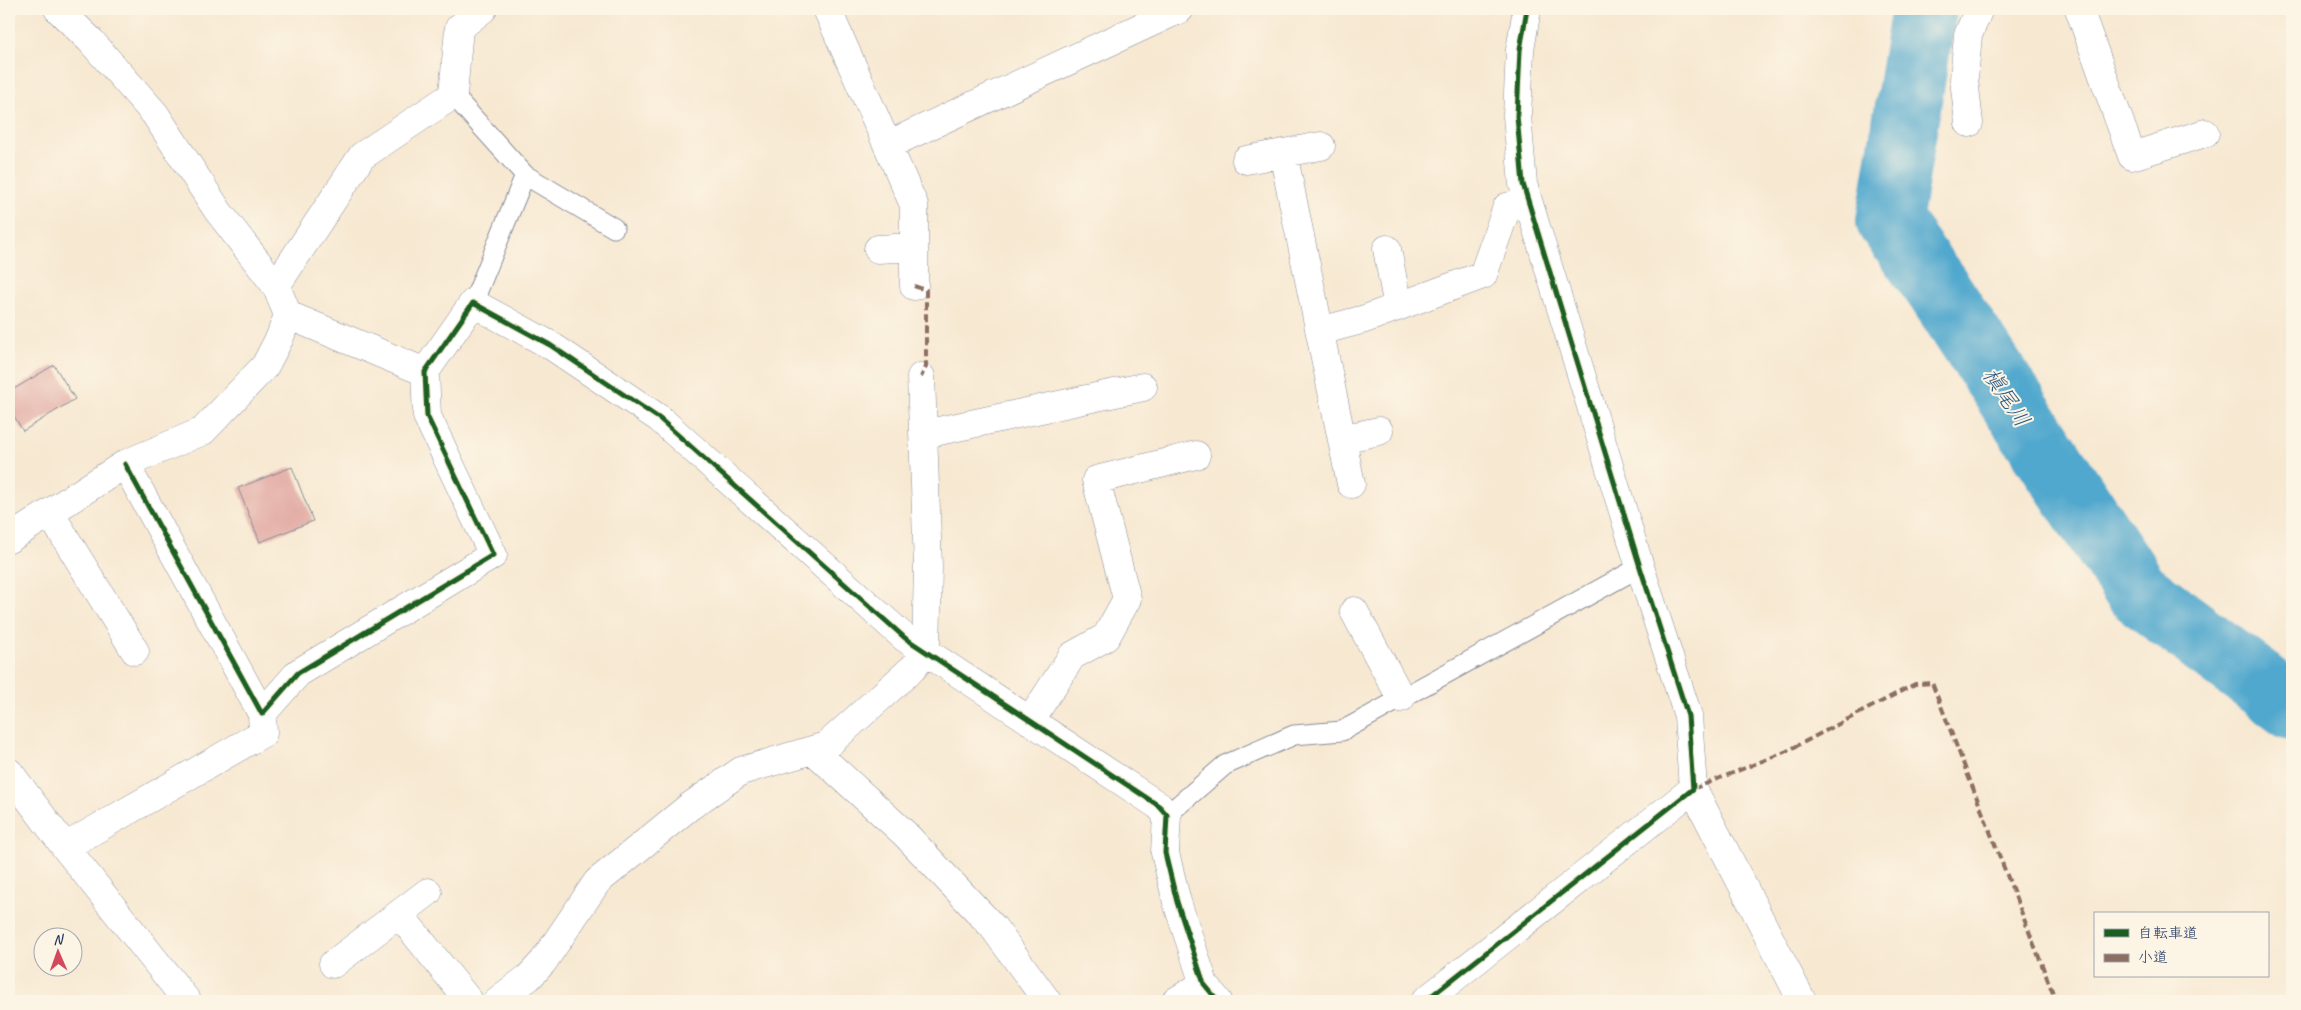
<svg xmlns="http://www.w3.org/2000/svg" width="2301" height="1010" font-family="Caveat,'Klee One',sans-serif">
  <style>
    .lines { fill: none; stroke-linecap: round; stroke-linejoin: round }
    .river { stroke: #51a8ce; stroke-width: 66 }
    .building { fill: #e2aba4 }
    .service-casing { stroke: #898c98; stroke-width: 21 }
    .minor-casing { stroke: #898c98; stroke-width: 29 }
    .service { stroke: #fff; stroke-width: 19 }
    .minor { stroke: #fff; stroke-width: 28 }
    .quiet { stroke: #8d6e63; stroke-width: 4; stroke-dasharray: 8 4; stroke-linecap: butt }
    .cycleway-casing { stroke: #fcf5e5; stroke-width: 8 }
    .cycleway { stroke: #1b5e20; stroke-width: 5 }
    .labels { text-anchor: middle; stroke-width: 4; stroke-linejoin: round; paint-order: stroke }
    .water-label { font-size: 22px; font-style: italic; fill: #2e5985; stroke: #fcf5e5 }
  </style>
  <rect width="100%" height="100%" fill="#fcf5e5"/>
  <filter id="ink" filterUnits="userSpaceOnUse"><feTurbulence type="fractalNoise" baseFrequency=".02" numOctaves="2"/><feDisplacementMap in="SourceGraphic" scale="10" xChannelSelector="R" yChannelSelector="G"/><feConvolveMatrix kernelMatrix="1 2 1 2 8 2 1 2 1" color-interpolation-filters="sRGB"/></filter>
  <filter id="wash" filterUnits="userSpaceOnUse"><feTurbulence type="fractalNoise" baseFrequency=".0096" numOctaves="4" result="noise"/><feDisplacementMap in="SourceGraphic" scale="20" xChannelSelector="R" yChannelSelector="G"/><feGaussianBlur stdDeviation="1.12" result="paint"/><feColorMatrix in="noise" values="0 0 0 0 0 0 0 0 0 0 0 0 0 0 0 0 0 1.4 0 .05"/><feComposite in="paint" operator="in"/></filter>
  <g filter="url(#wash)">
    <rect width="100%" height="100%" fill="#f7e8d1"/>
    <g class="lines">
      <!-- river -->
      <path class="river" d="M1924,9l-35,212 49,68 199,302 155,116"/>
    </g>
    <g id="blocks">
      <!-- building -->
      <path class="building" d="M54,365l21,34 -52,32 -14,-23v-16z
        M292,467l21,54 -53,21 -22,-54z"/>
    </g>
  </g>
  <g filter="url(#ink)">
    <use href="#blocks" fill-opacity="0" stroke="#898c98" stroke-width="1"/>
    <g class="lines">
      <!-- service casing -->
      <g class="service-casing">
        <path id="service" d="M453,95l72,80 89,53
          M473,303l52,-128
          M1167,815l58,-50 69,-30 48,-4 298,-164"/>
      </g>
      <!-- minor casing -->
      <g class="minor-casing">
        <path id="minor" d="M58,9l32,31 65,74 63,97 58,75 12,29 137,57
          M827,9l87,196v81
          M2079,9l53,147 73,-23
          M1969,123l-5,-44 4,-44 11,-26
          M888,145l292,-136
          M1283,153l68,331
          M1246,160l75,-14
          M878,249l35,-2
          M1387,249l11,58
          M276,286l86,-130 91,-61 6,-67 24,-19
          M1320,331l45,-12 118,-44 24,-68 21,-6
          M925,434l218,-47
          M1342,439l37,-8
          M125,464l137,250 36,-41 195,-118 -66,-139 -2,-44 48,-69 77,42 110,74 245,219 254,168 8,9 -2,38 12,49 27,82 14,17
          M50,513l85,138
          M9,539l116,-75 78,-33 62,-65 15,-29 8,-22
          M1354,611l47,87
          M1030,721l42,-65 34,-19 21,-38 -31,-119 100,-25
          M813,750l92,84 88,93 54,74
          M9,772l56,75 122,154
          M1693,789l109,212
          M65,847l198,-114 -1,-19
          M399,914l70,87
          M333,964l95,-72
          M497,1001l32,-24 14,-15 54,-80 92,-75 52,-36 85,-25 87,-78 13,-16 2,-86 -7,-189
          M1176,1001l28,-17
          M1425,1001l268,-212 -5,-73 -48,-149 -117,-383 -6,-68 3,-66 7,-41"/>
      </g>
      <!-- service -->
      <use href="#service" class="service"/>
      <!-- minor -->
      <use href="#minor" class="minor"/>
      <!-- quiet -->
      <path class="quiet" d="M914,286l12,4v77l-5,10
        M1693,789l94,-38 128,-67 17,-1 124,318"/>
      <!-- cycleway casing -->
      <g class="cycleway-casing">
        <path id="cycleway" d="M125,464l137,250 36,-41 195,-118 -66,-139 -2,-44 48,-69 77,42 110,74 245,219 254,168 8,9 -2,38 12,49 27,82 14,17
          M1425,1001l268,-212 -5,-73 -48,-149 -117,-383 -6,-68 3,-66 7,-41"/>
      </g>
      <!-- cycleway -->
      <use href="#cycleway" class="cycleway"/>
    </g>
  </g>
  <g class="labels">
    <!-- water labels -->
    <g class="water-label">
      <text transform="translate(2007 397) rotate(56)" y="8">槇尾川</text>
    </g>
  </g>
  <!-- margin -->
  <rect width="2301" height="1010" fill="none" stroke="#fcf5e5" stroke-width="30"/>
  <!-- legend -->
  <rect x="2094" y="912" width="175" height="65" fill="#fcf5e5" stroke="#a2a6af"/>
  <rect x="2104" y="929" width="25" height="8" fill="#1b5e20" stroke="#a2a6af"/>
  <text x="2138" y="938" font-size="15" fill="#1b2f5e">自転車道</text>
  <rect x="2104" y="954" width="25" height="8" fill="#8d6e63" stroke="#a2a6af"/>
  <text x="2138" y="962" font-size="15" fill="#1b2f5e">小道</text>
  <!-- north arrow -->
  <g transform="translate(58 952) rotate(358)"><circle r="24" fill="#fcf5e5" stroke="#a2a6af"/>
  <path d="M0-4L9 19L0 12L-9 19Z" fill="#d1495b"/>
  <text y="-8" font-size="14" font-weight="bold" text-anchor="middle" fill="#1b2f5e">N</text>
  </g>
</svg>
